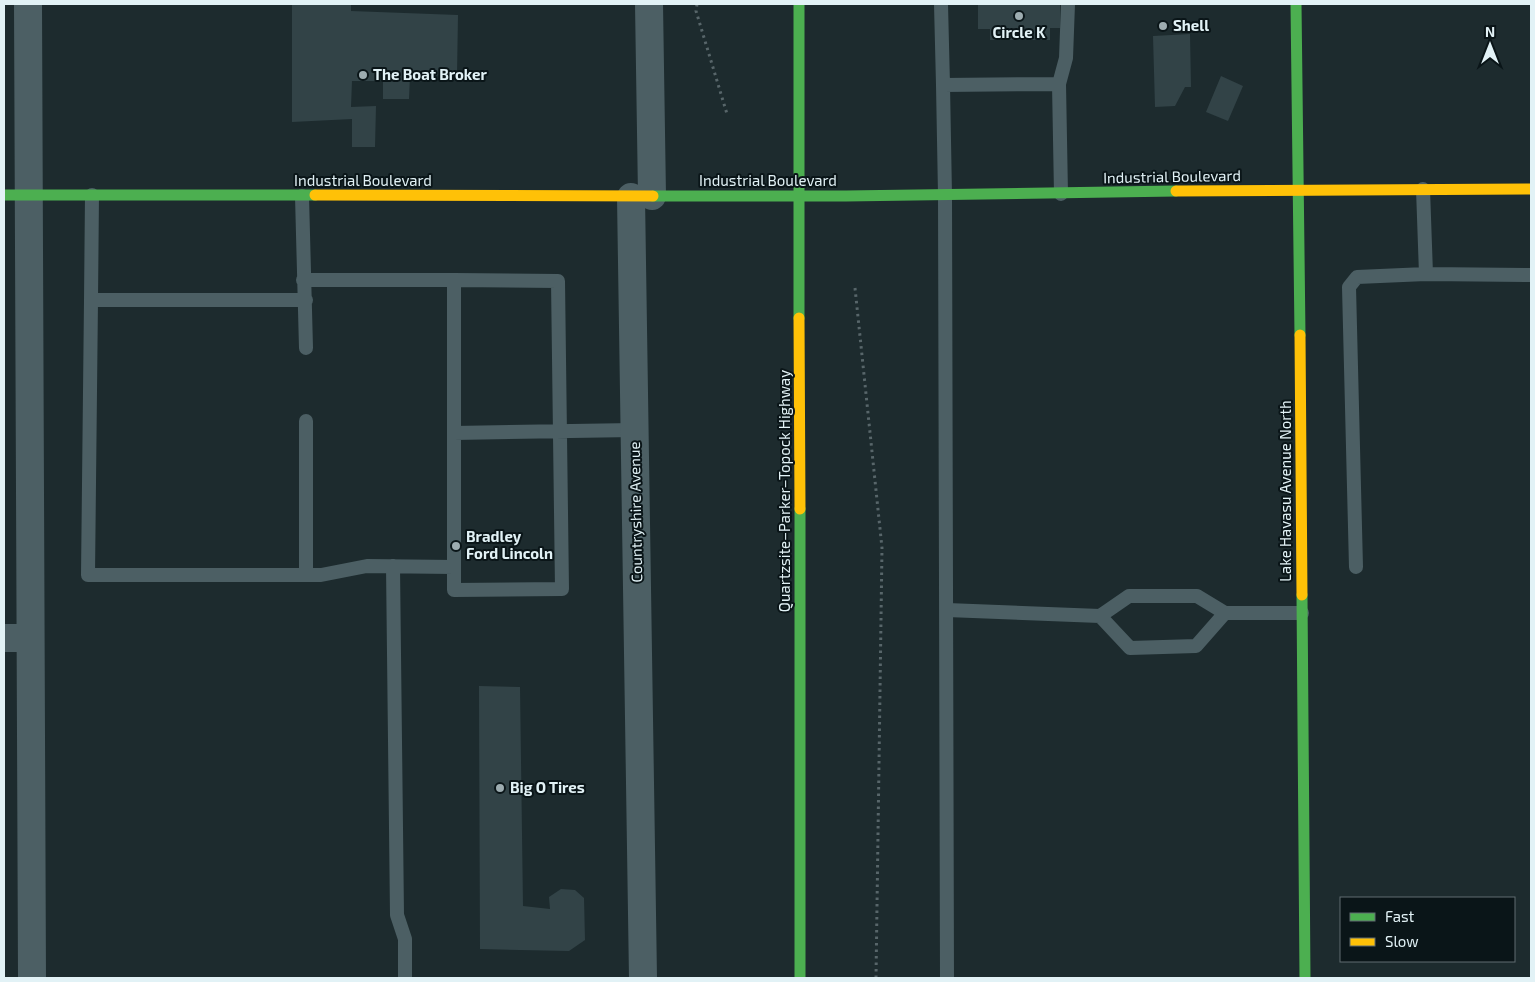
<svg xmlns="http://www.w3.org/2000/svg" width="1535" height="982" font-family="'Exo 2',sans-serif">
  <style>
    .building { fill: #324347 }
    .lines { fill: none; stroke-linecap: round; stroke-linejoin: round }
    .path { stroke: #58666a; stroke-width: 3; stroke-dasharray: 2.5 4; stroke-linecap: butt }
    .lane { stroke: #4c5f64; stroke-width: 14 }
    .street { stroke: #4c5f64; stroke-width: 28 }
    .fast { stroke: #4caf50; stroke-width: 11 }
    .slow { stroke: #ffc107; stroke-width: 11 }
    .poi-dot { fill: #9dacb0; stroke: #0a1518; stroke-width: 2 }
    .labels { text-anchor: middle; stroke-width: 4; stroke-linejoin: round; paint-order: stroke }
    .poi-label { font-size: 15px; font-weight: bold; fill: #e2f2f6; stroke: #0a1518; text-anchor: start }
    .street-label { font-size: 15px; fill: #e2f2f6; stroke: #0a1518 }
  </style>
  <rect width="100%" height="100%" fill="#1d2b2e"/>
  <!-- building -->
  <path class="building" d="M292,4h59v7l107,4 -1,60 -47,1 -1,23h-26v-18h-31l-1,26 25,-1 -1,41h-23v-28l-60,3z
    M978,4h82v24h-10v12h-60v-11h-12z
    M1190,34l1,53h-6l-10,19 -20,1 -2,-71z
    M1221,76l22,10 -15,35 -22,-9z
    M479,686l41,1 3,219 27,3 -1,-12 12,-8 14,1 9,8 1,42 -16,11 -89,-2z"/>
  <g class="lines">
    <!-- path -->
    <path class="path" d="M697,4l-1,7 31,103
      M855,288l27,260 -6,430"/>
    <!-- lane -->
    <path class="lane" d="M941,4l2,81
      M1059,84l7,-26 2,-54
      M1423,189l3,85 105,1
      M92,195l-1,105h215
      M302,196l4,152
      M454,280l104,1 4,308 -108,1v-23
      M91,300l-3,275h233l46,-9 87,1v-287h-151
      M306,421v154
      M454,433l180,-3
      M393,566l4,349 8,24v39
      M1356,567l-7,-280 8,-10 69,-3
      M947,610l153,6 29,-20h68l28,17h77
      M1100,616l30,32 66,-2 29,-33
      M947,978l-2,-783 -2,-110 116,-1 2,110"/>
    <!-- street -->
    <path class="street" d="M28,4l4,974
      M649,4l3,192
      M631,197l12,781
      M4,638h26"/>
    <!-- fast -->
    <path class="fast" d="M799,4v314
      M1296,4l4,331
      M4,195h311
      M653,196h193l330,-5
      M800,509v469
      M1302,595l3,383"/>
    <!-- slow -->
    <path class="slow" d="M1176,191l355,-2
      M315,195l338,1
      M799,318l1,191
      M1300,335l2,260"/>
  </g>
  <!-- markers -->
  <g class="poi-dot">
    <circle cx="1019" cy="16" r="5"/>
    <circle cx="1163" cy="26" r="5"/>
    <circle cx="363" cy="75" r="5"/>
    <circle cx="456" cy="546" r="5"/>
    <circle cx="500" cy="788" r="5"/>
  </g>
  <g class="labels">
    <!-- poi labels -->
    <g class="poi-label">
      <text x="1173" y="31">Shell</text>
      <text x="1019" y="38" text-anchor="middle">Circle K</text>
      <text x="373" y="80">The Boat Broker</text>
      <text x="466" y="542">Bradley<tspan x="466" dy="17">Ford Lincoln</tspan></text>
      <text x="510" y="793">Big O Tires</text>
    </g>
    <!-- street labels -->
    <g class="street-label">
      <text transform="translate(1172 177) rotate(-1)" y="5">Industrial Boulevard</text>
      <text x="363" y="186">Industrial Boulevard</text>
      <text x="768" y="186">Industrial Boulevard</text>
      <text transform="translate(785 491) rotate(-90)" y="5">Quartzsite–Parker–Topock Highway</text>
      <text transform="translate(1286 491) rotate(-90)" y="5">Lake Havasu Avenue North</text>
      <text transform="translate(636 512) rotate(-91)" y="5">Countryshire Avenue</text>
    </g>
  </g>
  <!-- border -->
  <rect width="1535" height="982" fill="none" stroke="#e2f2f6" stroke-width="10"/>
  <!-- legend -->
  <rect x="1340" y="897" width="175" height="65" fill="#0a1518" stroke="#606d71"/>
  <rect x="1350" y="913" width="25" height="8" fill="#4caf50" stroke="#606d71"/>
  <text x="1385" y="922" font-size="15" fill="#e2f2f6">Fast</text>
  <rect x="1350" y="938" width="25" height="8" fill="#ffc107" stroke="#606d71"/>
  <text x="1385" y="947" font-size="15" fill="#e2f2f6">Slow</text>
  <!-- north arrow -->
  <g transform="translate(1490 45)" stroke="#0a1518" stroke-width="4" paint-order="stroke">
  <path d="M0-4L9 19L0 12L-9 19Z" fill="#e2f2f6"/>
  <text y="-8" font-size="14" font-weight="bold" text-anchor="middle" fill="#e2f2f6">N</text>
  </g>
</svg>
